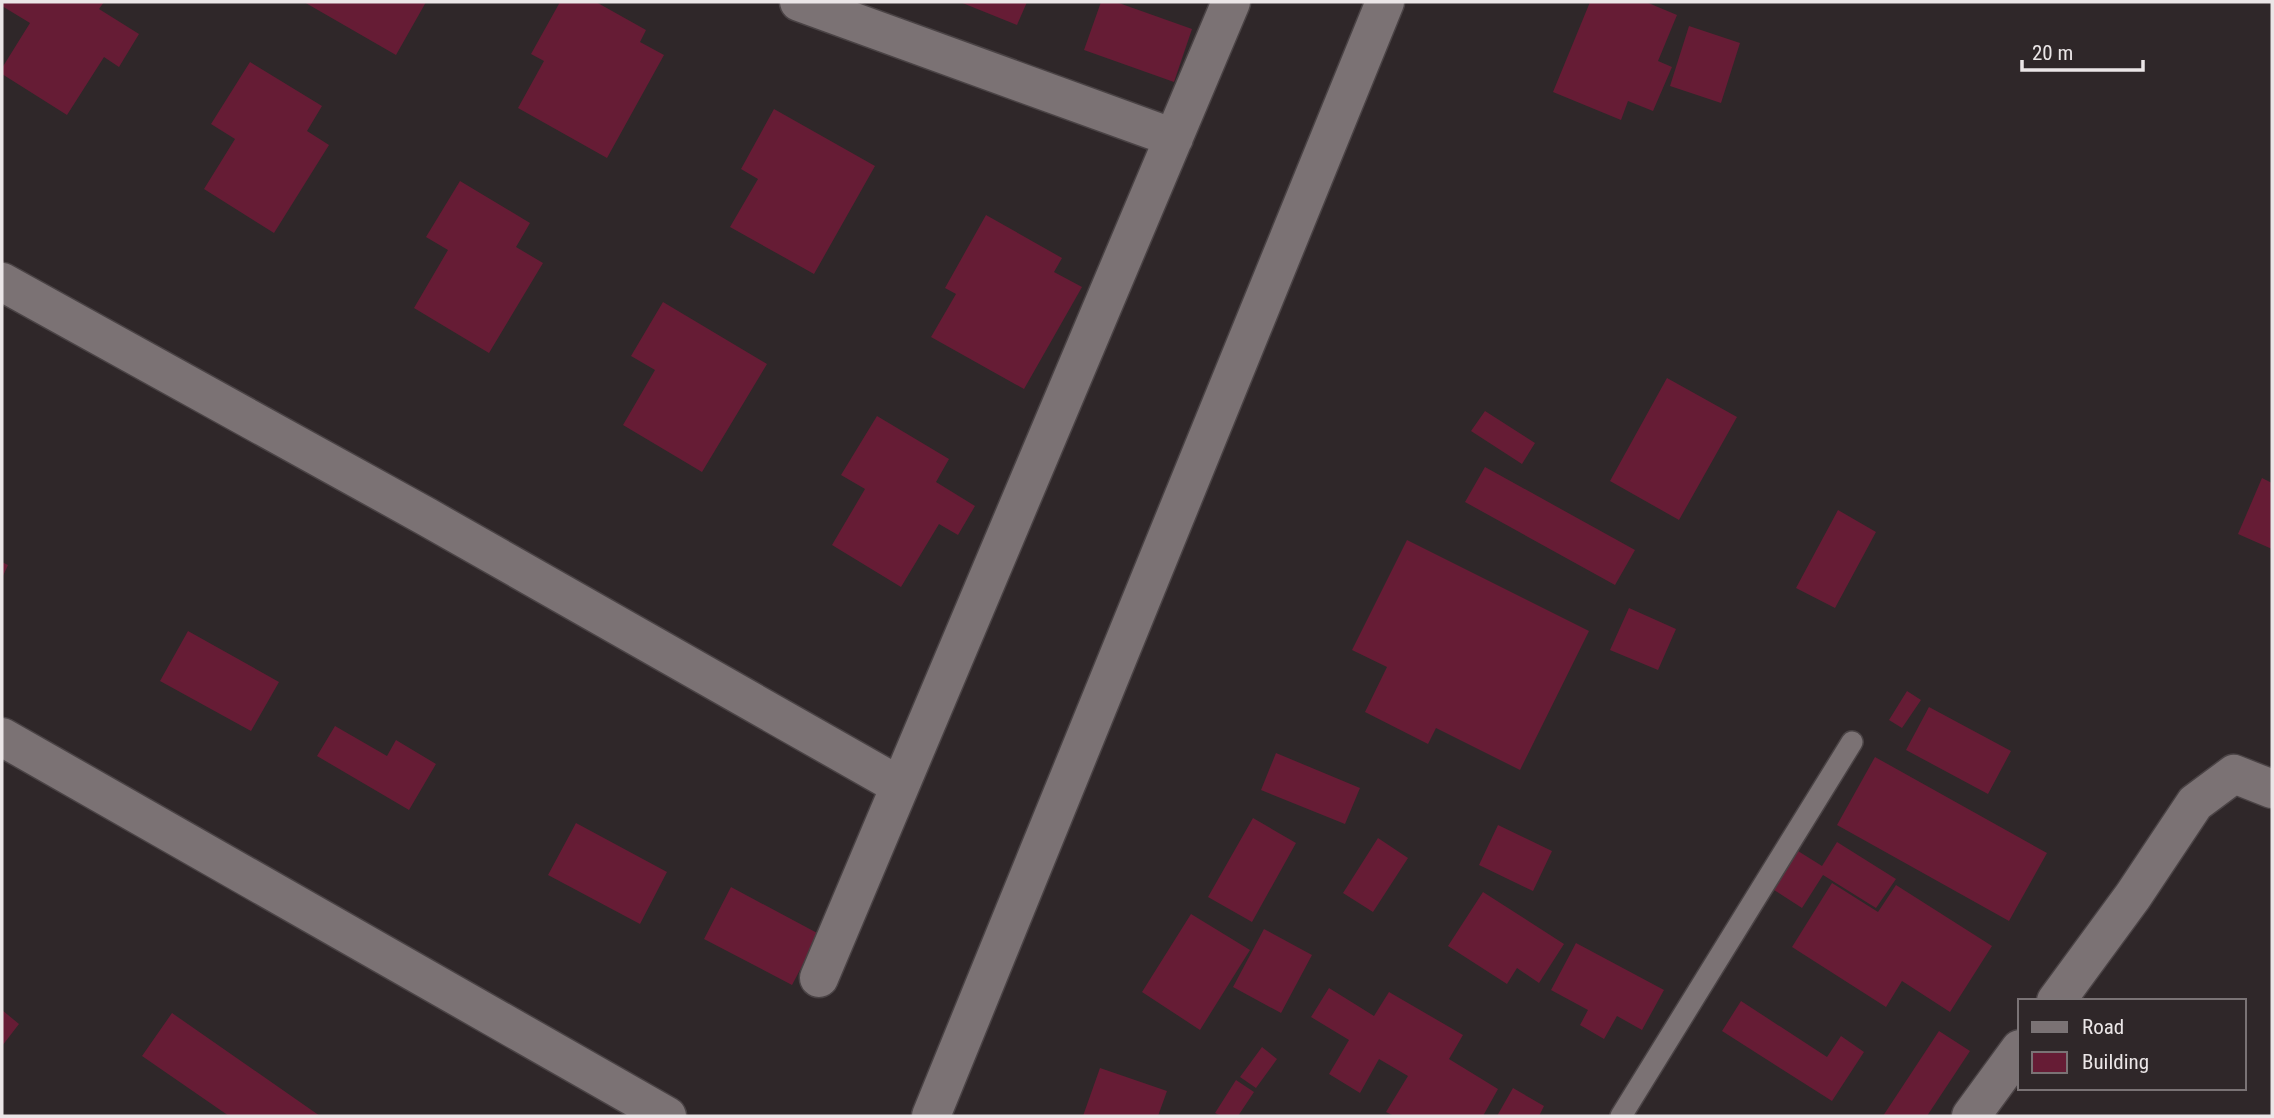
<svg xmlns="http://www.w3.org/2000/svg" width="2274" height="1118" font-family="'Roboto Condensed',sans-serif">
  <style>
    .building { fill: #661c35 }
    .lines { fill: none; stroke-linecap: round; stroke-linejoin: round }
    .service-casing { stroke: #4a4345; stroke-width: 24 }
    .minor-casing { stroke: #4a4345; stroke-width: 41 }
    .service { stroke: #7b7274; stroke-width: 21 }
    .minor { stroke: #7b7274; stroke-width: 38 }
  </style>
  <rect width="100%" height="100%" fill="#2f2729"/>
  <!-- building -->
  <path class="building" d="M4,2h100l-5,7 40,25 -20,33 -15,-10 -37,58 -65,-41v-6l28,-45 -28,-17z
    M304,2h122l-30,53z
    M560,2h36l50,28 -6,12 24,13 -57,103 -89,-50 26,-47 -13,-7z
    M960,2h67l-10,23z
    M1101,2h15l76,27 -18,53 -90,-32z
    M1590,2h56l31,13 -19,46 14,6 -19,44 -25,-10 -7,19 -68,-28z
    M1689,26l51,17 -19,60 -51,-17z
    M250,62l72,44 -15,25 22,14 -55,88 -70,-44 31,-50 -24,-15z
    M774,109l101,57 -61,108 -84,-47 28,-48 -17,-10z
    M460,181l70,42 -14,24 27,16 -54,90 -75,-45 34,-58 -22,-13z
    M986,215l76,43 -8,14 28,15 -58,102 -93,-52 25,-43 -11,-6z
    M663,302l104,62 -65,108 -79,-47 32,-55 -24,-14z
    M1667,378l70,39 -58,103 -69,-39z
    M1485,411l50,32 -13,21 -51,-33z
    M877,416l72,43 -13,23 39,24 -17,29 -19,-11 -38,63 -69,-42 33,-56 -24,-14z
    M1485,467l150,83 -20,35 -150,-83z
    M2262,478l10,5v66l-34,-15z
    M1838,510l38,22 -41,76 -39,-20z
    M1407,540l182,91 -69,139 -84,-42 -8,16 -63,-32 22,-45 -35,-17z
    M2,562l6,3 -6,13z
    M1629,608l47,21 -18,41 -48,-20z
    M188,631l91,51 -28,49 -91,-50z
    M1907,691l14,9 -19,28 -13,-8z
    M1929,707l82,44 -23,43 -82,-44z
    M335,726l52,30 9,-16 40,24 -27,46 -92,-54z
    M1276,753l84,35 -15,36 -84,-34z
    M1875,757l172,96 -38,68 -172,-96z
    M1253,818l43,25 -44,79 -44,-25z
    M576,823l91,49 -27,52 -92,-49z
    M1498,825l54,26 -19,40 -54,-26z
    M1378,838l30,20 -35,54 -30,-19z
    M1837,842l59,37 -20,29 -53,-33 -21,33 -28,-18 24,-39 24,15z
    M1832,883l46,29 18,-27 96,61 -42,66 -48,-31 -16,26 -94,-60z
    M731,887l88,47 -27,51 -88,-46z
    M1483,892l81,52 -25,39 -22,-15 -10,16 -59,-38z
    M1191,914l59,36 -50,80 -58,-38z
    M1264,929l48,26 -31,58 -48,-26z
    M1576,943l88,47 -22,40 -25,-14 -13,23 -24,-14 8,-15 -37,-20z
    M1329,988l45,28 15,-24 74,43 -14,24 49,30 -15,27h-89l-8,-4 22,-36 -29,-17 -19,34 -31,-19 20,-34 -38,-23z
    M1741,1001l86,56 14,-21 23,16 -32,49 -110,-70z
    M2,1010l17,14 -17,22z
    M172,1013l148,103h-91l-87,-60z
    M1939,1031l31,20 -43,65h-44z
    M1262,1047l15,12 -21,29 -16,-11z
    M1100,1068l67,23 -9,25h-75z
    M1236,1080l18,12 -16,24h-17l-6,-3z
    M1513,1088l31,18 -5,10h-42z"/>
  <g class="lines">
    <!-- service casing -->
    <g class="service-casing">
      <path id="service" d="M1621,1116l231,-374"/>
    </g>
    <!-- minor casing -->
    <g class="minor-casing">
      <path id="minor" d="M799,2l375,136
        M2,282l425,235 473,269
        M2,737l665,379
        M819,978l412,-976
        M2056,1001l77,-105 62,-93 39,-29 38,15
        M931,1116l454,-1114
        M1971,1116l49,-67"/>
    </g>
    <!-- service -->
    <use href="#service" class="service"/>
    <!-- minor -->
    <use href="#minor" class="minor"/>
  </g>
  <!-- border -->
  <rect width="2274" height="1118" fill="none" stroke="#ebe6e7" stroke-width="7"/>
  <!-- legend -->
  <rect x="2018" y="999" width="228" height="91" fill="#2f2729" stroke="#7a7375" stroke-width="2"/>
  <rect x="2032" y="1022" width="35" height="10" fill="#7b7274" stroke="#7a7375" stroke-width="2"/>
  <text x="2082" y="1034" font-size="21" fill="#ebe6e7">Road</text>
  <rect x="2032" y="1052" width="35" height="21" fill="#661c35" stroke="#7a7375" stroke-width="2"/>
  <text x="2082" y="1069" font-size="21" fill="#ebe6e7">Building</text>
  <!-- scale -->
  <path d="M2022 60v10h121v-10" fill="none" stroke="#ebe6e7" stroke-width="3.5"/>
  <text x="2032" y="60" font-size="21" fill="#ebe6e7" stroke="#2f2729" stroke-width="5" paint-order="stroke">20 m</text>
</svg>
